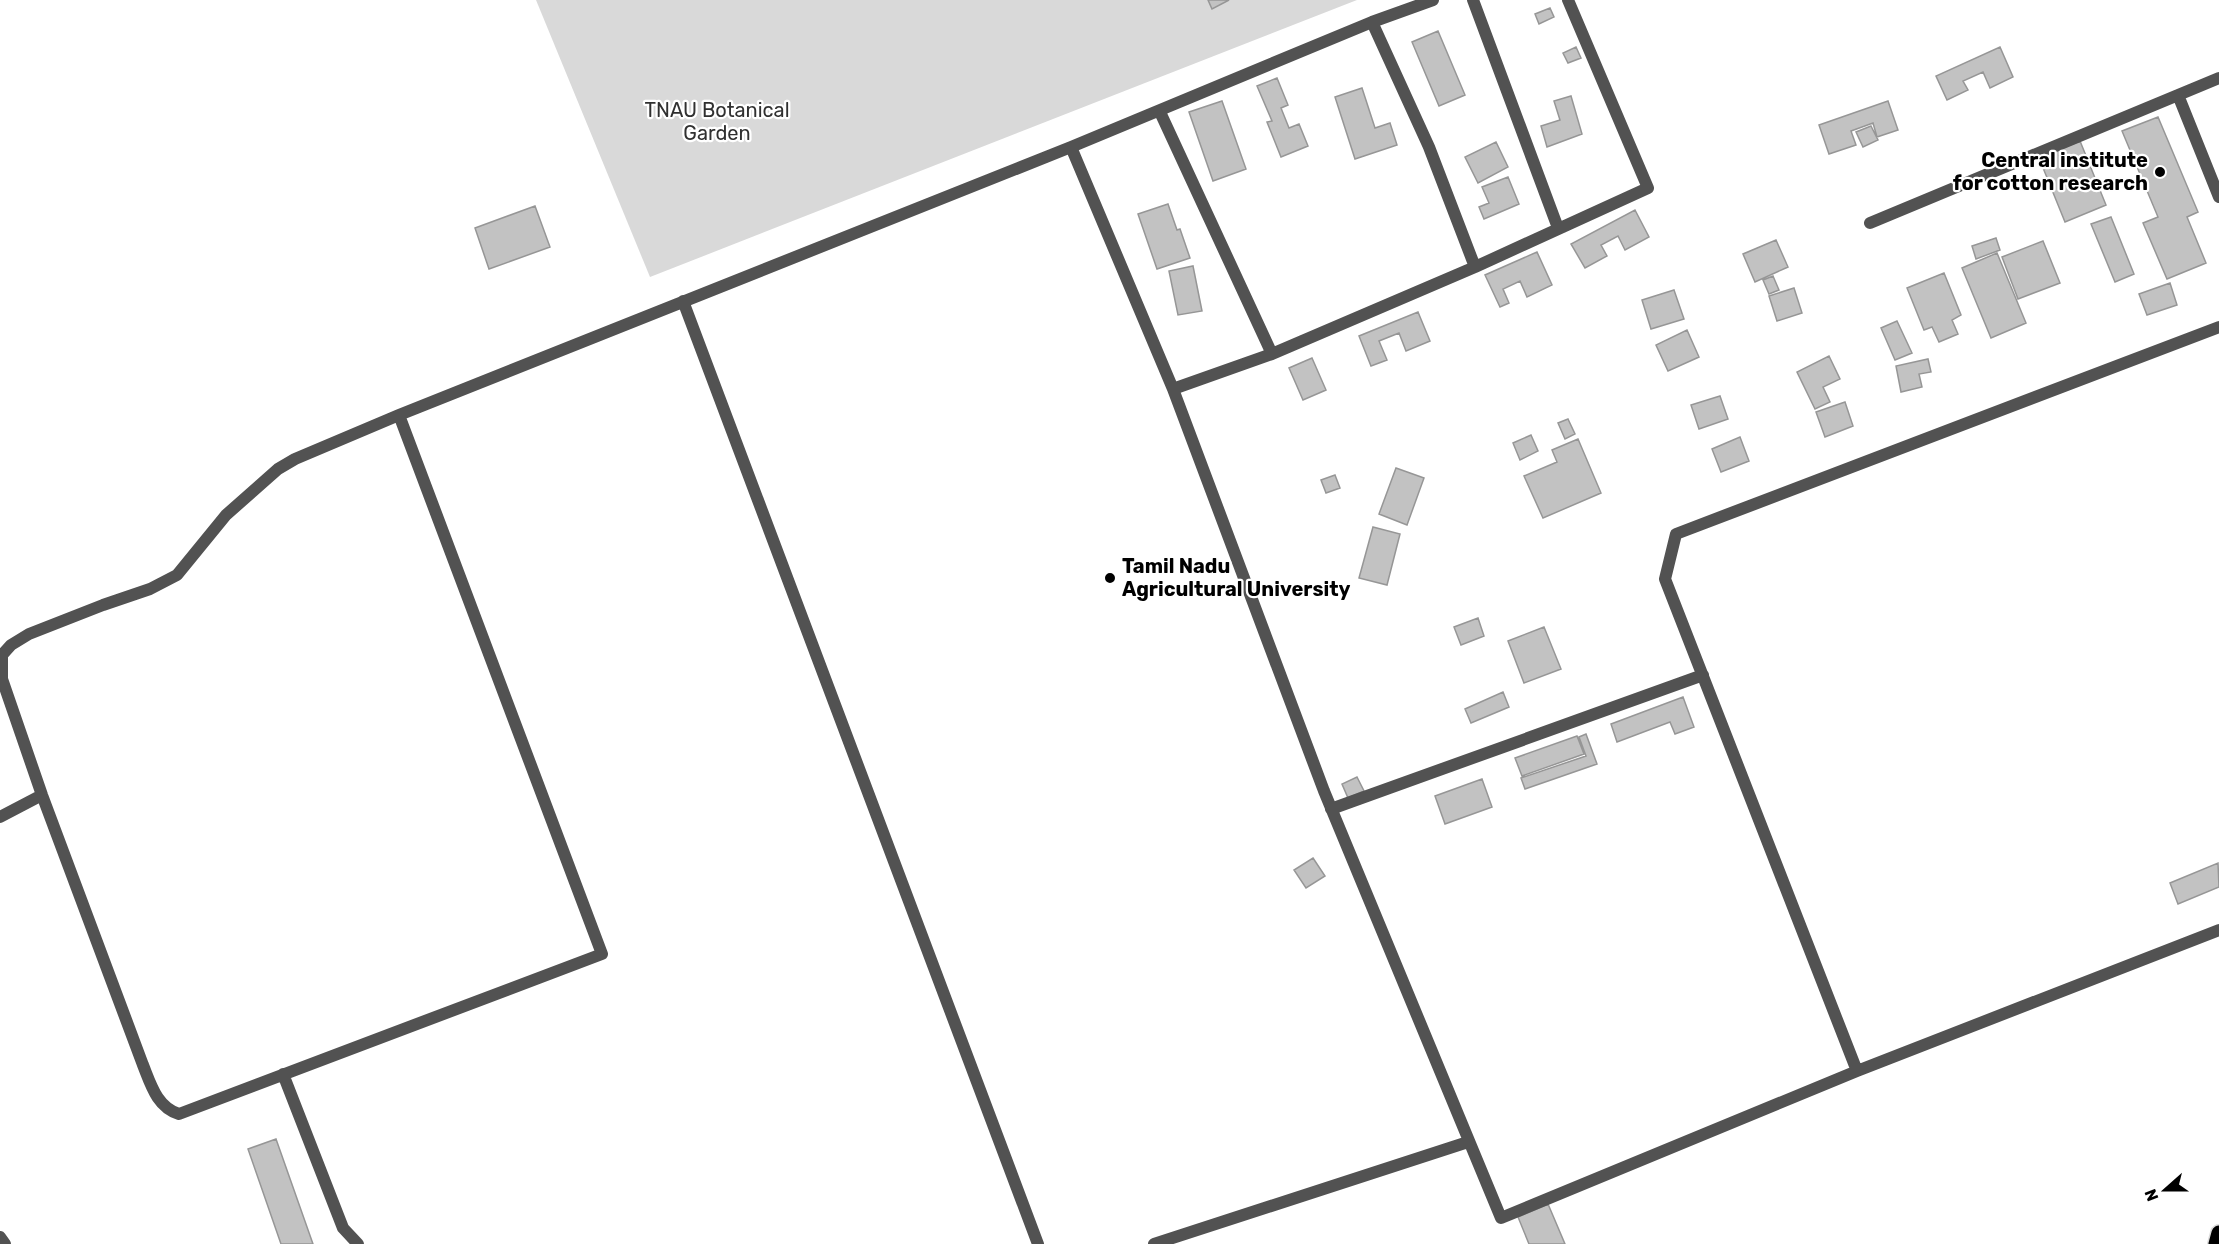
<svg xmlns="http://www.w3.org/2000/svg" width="2219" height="1244" font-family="Rubik,sans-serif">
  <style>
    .green { fill: #d9d9d9 }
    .building { fill: #c2c2c2; stroke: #969696; stroke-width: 1.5 }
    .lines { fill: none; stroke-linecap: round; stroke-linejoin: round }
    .primary-casing { stroke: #dbdbdb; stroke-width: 18 }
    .street { stroke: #525252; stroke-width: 12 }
    .primary { stroke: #000; stroke-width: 15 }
    .poi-dot { fill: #000; stroke: #fff; stroke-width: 2 }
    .labels { text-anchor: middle; stroke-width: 4.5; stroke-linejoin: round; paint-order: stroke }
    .park-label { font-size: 20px; fill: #303030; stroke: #fff }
    .poi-label { font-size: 20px; font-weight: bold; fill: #000; stroke: #fff; text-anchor: end }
  </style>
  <rect width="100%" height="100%" fill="#fff"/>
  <!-- green -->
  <path class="green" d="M536,0h821l-707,277z"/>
  <!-- building -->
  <path class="building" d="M1208,0h21l-17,9z
    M1550,8l4,9 -15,7 -4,-10z
    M1438,31l27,64 -26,11 -27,-64z
    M1576,47l5,11 -13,5 -5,-10z
    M2000,47l13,30 -23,11 -7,-16 -20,9 5,9 -21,10 -11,-24z
    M1277,78l11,27 -7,3 8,20 10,-4 9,22 -27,11 -14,-35 5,-1 -15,-35z
    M1362,88l13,40 15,-5 7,22 -42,14 -20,-62z
    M1571,96l11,38 -35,13 -6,-21 19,-6 -6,-19z
    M1222,101l24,68 -33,12 -24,-69z
    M1888,101l10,29 -21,7 -4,-14 -22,8 5,14 -27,9 -10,-29z
    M2158,117l40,95 -11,5 19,46 -39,16 -24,-56 15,-6 -36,-86z
    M1871,126l7,14 -15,7 -7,-15z
    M2080,141l26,64 -41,17 -26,-64z
    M1496,142l12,25 -30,16 -13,-26z
    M1508,177l11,27 -35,15 -5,-12 10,-4 -7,-16z
    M1168,204l9,26 3,-1 10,29 -33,11 -19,-55z
    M535,206l15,41 -61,22 -14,-41z
    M1635,210l14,27 -24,13 -7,-14 -17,9 6,11 -22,12 -14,-24z
    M2111,217l23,57 -19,8 -24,-58z
    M1996,238l4,12 -24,9 -4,-13z
    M1776,240l12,27 -33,15 -12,-28z
    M2043,241l17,42 -42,16 -16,-42z
    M1537,252l15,33 -25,12 -7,-16 -17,8 6,14 -9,4 -15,-32z
    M1997,253l29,70 -35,15 -29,-70z
    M1193,266l9,45 -24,4 -9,-44z
    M1944,273l17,42 -9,5 6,14 -19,8 -7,-15 -8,3 -17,-42z
    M1773,276l6,14 -10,4 -6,-14z
    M2170,283l7,22 -30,10 -8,-21z
    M1794,288l8,25 -25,8 -8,-25z
    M1674,290l10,29 -33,10 -9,-29z
    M1418,312l12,29 -24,10 -7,-18 -20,8 8,19 -16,6 -12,-30z
    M1897,321l15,32 -17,7 -14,-32z
    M1687,330l12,27 -31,14 -12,-26z
    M1829,356l11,23 -17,8 7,15 -15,7 -18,-37z
    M1312,358l14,32 -23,10 -14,-32z
    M1928,359l3,13 -12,2 3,13 -21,5 -5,-26z
    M1720,396l8,23 -29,10 -8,-24z
    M1845,402l8,24 -28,11 -9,-25z
    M1568,419l7,15 -10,5 -7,-16z
    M1531,435l7,16 -18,9 -7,-17z
    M1740,437l9,24 -28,11 -9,-23z
    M1578,439l23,54 -58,25 -19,-42 33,-14 -5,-12z
    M1396,468l28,10 -17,47 -28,-11z
    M1335,475l5,13 -14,5 -5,-13z
    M1373,527l27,7 -13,51 -28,-7z
    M1478,618l6,18 -23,9 -7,-18z
    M1544,627l17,42 -37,14 -16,-42z
    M1503,692l6,15 -38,16 -6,-14z
    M1683,697l11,30 -19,7 -5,-12 -53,20 -6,-18z
    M1586,734l11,30 -72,25 -4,-11 65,-22 -7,-19z
    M1577,736l7,18 -62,22 -7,-18z
    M1357,777l7,14 -16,7 -6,-14z
    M1482,779l10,28 -47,17 -10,-28z
    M1313,858l12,18 -19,12 -12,-18z
    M2218,863l1,24 -41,17 -8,-21z
    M276,1139l37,105h-32l-33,-95z
    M1548,1204l17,40h-36l-11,-27z"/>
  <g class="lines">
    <!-- primary casing -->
    <g class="primary-casing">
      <path id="primary" d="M2216,1244l3,-11"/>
    </g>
    <!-- street -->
    <path class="street" d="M1473,0l85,228
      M1372,22l57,125 46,120
      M2178,95l41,102
      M1160,112l112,242
      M1071,147l102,242 151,402 177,427 356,-147 362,-141
      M1870,223l349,-145
      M683,301l355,943
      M1173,389l99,-35 203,-87 173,-79 -80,-188
      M399,415l203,539 -423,160c-22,-7 -28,-29 -36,-49l-101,-270 -40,-116v-24l9,-10 18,-11 74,-29 47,-16 27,-14 49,-60 52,-46 17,-10 104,-44 672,-268 301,-125 61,-22
      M1331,809l372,-134
      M0,817l42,-22
      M1857,1071l-192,-492 11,-45 543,-207
      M283,1074l60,154 15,16
      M0,1237l5,7
      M1154,1244l314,-102"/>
    <!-- primary -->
    <use href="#primary" class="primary"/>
  </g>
  <!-- markers -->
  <g class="poi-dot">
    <circle cx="2160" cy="172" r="6"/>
    <circle cx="1110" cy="578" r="6"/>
  </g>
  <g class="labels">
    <!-- park labels -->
    <g class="park-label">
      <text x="717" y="117">TNAU Botanical<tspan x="717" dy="23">Garden</tspan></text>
    </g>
    <!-- poi labels -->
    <g class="poi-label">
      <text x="2148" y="167">Central institute<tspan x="2148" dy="23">for cotton research</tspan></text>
      <text x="1122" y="573" text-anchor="start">Tamil Nadu<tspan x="1122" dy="23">Agricultural University</tspan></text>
    </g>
  </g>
  <!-- north arrow -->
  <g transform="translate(2165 1190) rotate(249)" stroke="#ffffff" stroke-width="4.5" paint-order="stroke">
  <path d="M0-4.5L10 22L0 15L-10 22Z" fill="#000000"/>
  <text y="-9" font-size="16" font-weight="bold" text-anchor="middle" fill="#000000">N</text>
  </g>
</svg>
